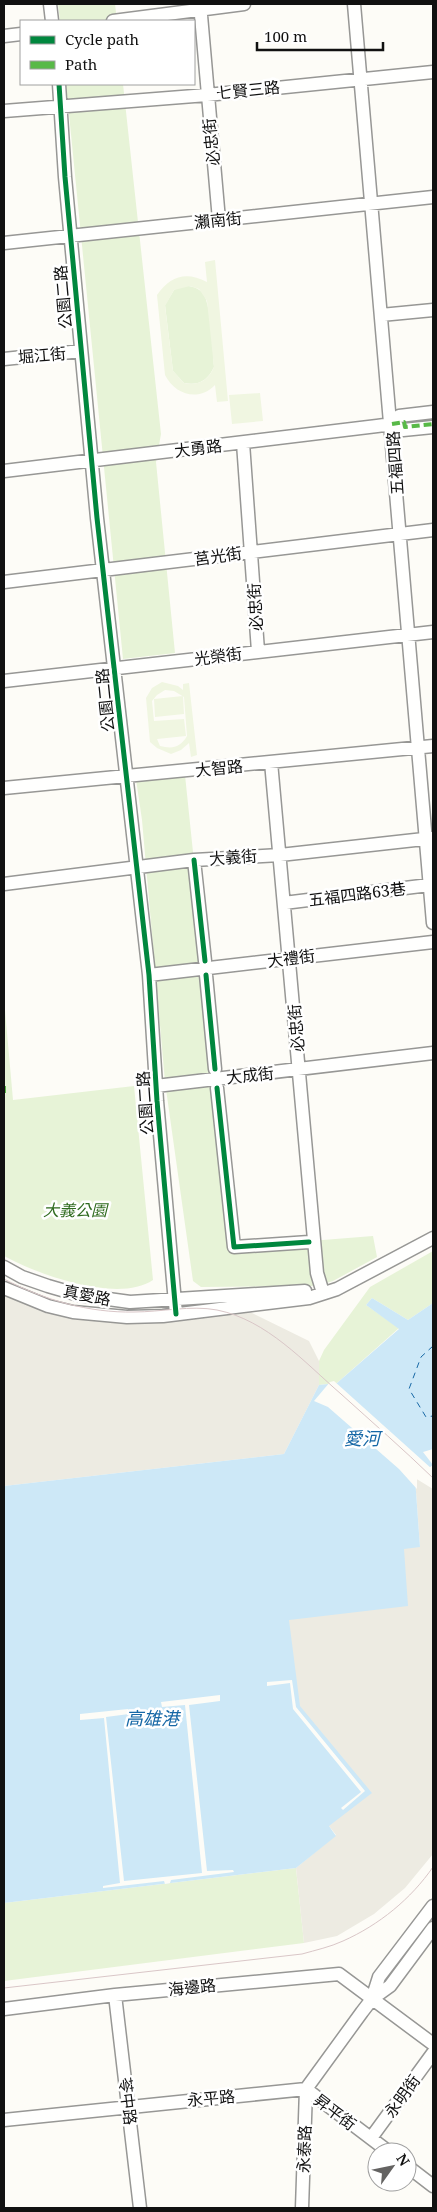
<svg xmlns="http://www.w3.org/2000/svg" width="437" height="2212" font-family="'Noto Serif','Noto Sans TC',serif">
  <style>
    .green { fill: #e7f3d7 }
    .pitch { fill: #f0f6e1; fill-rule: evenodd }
    .plaza { fill: #edebe2 }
    .water { fill: #cde8f7 }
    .pier { fill: #fdfcf7 }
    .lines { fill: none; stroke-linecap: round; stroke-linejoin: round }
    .ferry { stroke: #1768a6; stroke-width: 1; stroke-dasharray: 6 5; stroke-linecap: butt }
    .minor-casing { stroke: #979795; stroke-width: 15 }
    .minor { stroke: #fffffe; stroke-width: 12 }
    .tram { stroke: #d9c6c7; stroke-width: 1 }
    .quiet { stroke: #58b947; stroke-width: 4; stroke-dasharray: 8 4; stroke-linecap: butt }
    .cycleway-casing { stroke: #fff; stroke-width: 8 }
    .cycleway { stroke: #00873e; stroke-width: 5 }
    .labels { text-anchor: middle; stroke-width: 5; stroke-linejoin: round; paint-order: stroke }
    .street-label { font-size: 16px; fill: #111; stroke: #fff }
    .park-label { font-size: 16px; font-style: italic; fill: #2f6b1f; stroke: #fff }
    .water-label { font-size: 18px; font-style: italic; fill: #1768a6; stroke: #fff }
  </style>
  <rect width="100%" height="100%" fill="#fdfcf7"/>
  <!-- green -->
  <path class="green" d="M58,4h57l2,17h-57z
    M66,84h57l38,350 -5,28 19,191 -52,6z
    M181,286c8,-1 16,1 22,7 8,11 10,59 11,74 -6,13 -15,19 -30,16l-11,-12 -8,-66 9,-15z
    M185,775l49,472 139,-11 4,21 -44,24 -16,5 -116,1 -8,-6 -28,-199 -23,-262 -6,-41z
    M4,999l9,101 121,-14 19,194c-35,24 -116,-6 -149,-24z
    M433,1251v52l-25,17 -36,-22 -6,7 33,23 -62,55 -18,2v-24l5,-11 46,-63z
    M296,1868l8,75 -300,38v-78z"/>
  <!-- pitch -->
  <path class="pitch" d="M215,260l13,141 -11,1 -2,-17c-16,17 -40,10 -50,-10l-8,-80c13,-19 29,-24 50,-13l-2,-20zM190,286l9,3 8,12 7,66c-6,14 -16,19 -30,16l-11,-12 -8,-65 9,-16z
    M260,393l3,28 -31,3 -3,-29z
    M162,682l16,4 5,4v-6l6,-1 8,72 -6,2 -2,-14 -8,7 -10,4 -14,-6 -7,-6 -4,-44 6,-10zM165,690l9,1 10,6 3,39c-7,12 -15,13 -27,10l-3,-7 29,-3 -2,-17 -30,2 -2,-20 5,-6z
    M183,696l1,18 -29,3 -1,-18z"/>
  <!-- plaza -->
  <path class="plaza" d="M4,1293l124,26 56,1 14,-5 48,-5 63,31 10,20v24l-35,69 -280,32z
    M415,1478l18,11v365l-28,34 -31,26 -37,22 -33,7 -8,-75 40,-33 -7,-9 -30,-121 -11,-86 116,-74 16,2z"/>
  <!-- water -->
  <path class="water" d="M372,1298l36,22 25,-17v146l-10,3 10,13 -18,13 5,69 -16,2 4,57 -119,14 11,86 72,87 -43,33 7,10 -40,32 -292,35v-417l280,-32 35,-69 18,-2 62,-54 -33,-24z"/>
  <!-- pier -->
  <path class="pier" d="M334,1381l98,88 -15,10v10l-18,-20 -71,-62 -14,-6 16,-19z
    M292,1680l4,27 69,84 -22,19 -2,-2 20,-16 -68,-83 -3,-26 -23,3v-4z
    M220,1695v6l-31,4 18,166 26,-1 1,2 -63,8 -1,3 -5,1 -1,-3 -61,7v-2l17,-3 -16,-165 -24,2v-6l48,-5 1,5 -23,3 18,164 78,-8 -17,-168 -23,2 -1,-5z"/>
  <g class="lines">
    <!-- ferry -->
    <path class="ferry" d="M433,1346l-12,11 -12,32 17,28 7,-1"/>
    <!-- minor casing -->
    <g class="minor-casing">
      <path id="minor" d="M50,4l2,17
        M200,4l19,216
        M354,4l79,919
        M113,21l131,-17
        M4,36l17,-2
        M59,84l6,93 32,341 52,457 8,126 19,213
        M4,111l203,-16 226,-23
        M4,243l429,-46
        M381,315l52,-5
        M4,359l77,-8
        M392,424l11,6 30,-3
        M243,443l15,208
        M4,471l373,-45 15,-2 7,-8 34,-4
        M4,582l429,-52
        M4,681l429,-49
        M271,762l46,511 6,20
        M4,788l429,-42
        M194,860l11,101
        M4,884l190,-24 86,-5 153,-17
        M284,903l145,-18
        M149,975l284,-33
        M206,975l9,94
        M156,1086l277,-33
        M217,1088l17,159 75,-5
        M4,1267l18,10 26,9 31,9 51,7 175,-11
        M4,1288l44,18 25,6 54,5 36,-1 146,-18 28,-9 96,-51
        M115,1995l25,213
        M372,1999l7,-22 54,-71
        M4,2009l111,-14 224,-21 94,70
        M306,2089l83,63
        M4,2120l302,-31 56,-77 10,-13 18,-13 43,-58
        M371,2138l62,-85
        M407,2166l26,20
        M302,2208l4,-119"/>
    </g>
    <!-- minor -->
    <use href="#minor" class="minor"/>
    <!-- tram -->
    <path class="tram" d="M4,1279c40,21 85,34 130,33 27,0 57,-7 83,-2 50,10 87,52 124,84 31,28 62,55 92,84
      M4,1988l298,-34c14,-4 28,-7 41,-13 36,-16 68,-42 90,-74"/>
    <!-- quiet -->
    <path class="quiet" d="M392,424l12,-2 1,5 28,-3
      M4,1086v7"/>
    <!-- cycleway casing -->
    <g class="cycleway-casing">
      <path id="cycleway" d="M59,84l6,93 32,341 52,457 8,126 19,213
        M194,860l11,101
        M206,975l9,94
        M217,1088l17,159 75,-5"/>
    </g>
    <!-- cycleway -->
    <use href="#cycleway" class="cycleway"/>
  </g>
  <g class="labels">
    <!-- street labels -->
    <g class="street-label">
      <text transform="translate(248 90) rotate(-6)" y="6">七賢三路</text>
      <text transform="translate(211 142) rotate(-96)" y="6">必忠街</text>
      <text transform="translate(218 220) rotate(-6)" y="6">瀨南街</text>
      <text transform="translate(63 297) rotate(-95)" y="6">公園二路</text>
      <text transform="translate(42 355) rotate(-5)" y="6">堀江街</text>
      <text transform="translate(198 448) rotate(-7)" y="6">大勇路</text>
      <text transform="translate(395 463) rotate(-94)" y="6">五福四路</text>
      <text transform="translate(218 556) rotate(-8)" y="6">莒光街</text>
      <text transform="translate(255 607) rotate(-93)" y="6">必忠街</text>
      <text transform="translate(218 656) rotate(-7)" y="6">光榮街</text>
      <text transform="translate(105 700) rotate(-96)" y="6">公園二路</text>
      <text transform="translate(219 768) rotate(-6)" y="6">大智路</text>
      <text transform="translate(233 857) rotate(-4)" y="6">大義街</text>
      <text transform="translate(357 894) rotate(-7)" y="6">五福四路63巷</text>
      <text transform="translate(291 958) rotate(-7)" y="6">大禮街</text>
      <text transform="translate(296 1028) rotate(-95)" y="6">必忠街</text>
      <text transform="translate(250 1075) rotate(-6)" y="6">大成街</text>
      <text transform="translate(145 1103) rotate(-94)" y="6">公園二路</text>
      <text transform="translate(87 1295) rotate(11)" y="6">真愛路</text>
      <text transform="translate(192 1987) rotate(-6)" y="6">海邊路</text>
      <text transform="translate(402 2096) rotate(-54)" y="6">永明街</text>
      <text transform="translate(211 2098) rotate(-5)" y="6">永平路</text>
      <text transform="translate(128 2101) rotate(83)" y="6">苓中路</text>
      <text transform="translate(335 2112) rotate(37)" y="6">昇平街</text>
      <text transform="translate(304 2149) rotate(-88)" y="6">永泰路</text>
    </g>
    <!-- park labels -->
    <g class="park-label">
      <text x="75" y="1216">大義公園</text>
    </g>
    <!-- water labels -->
    <g class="water-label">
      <text x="362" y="1445">愛河</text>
      <text x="152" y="1725">高雄港</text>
    </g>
  </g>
  <!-- border -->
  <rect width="437" height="2212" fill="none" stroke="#111111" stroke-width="10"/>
  <!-- legend -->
  <rect x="20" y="20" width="175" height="65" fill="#ffffff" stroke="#a0a0a0"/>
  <rect x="30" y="36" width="25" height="8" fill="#00873e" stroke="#a0a0a0"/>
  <text x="65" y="45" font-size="15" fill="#111111">Cycle path</text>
  <rect x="30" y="61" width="25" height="8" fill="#58b947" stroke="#a0a0a0"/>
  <text x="65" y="70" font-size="15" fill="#111111">Path</text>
  <!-- north arrow -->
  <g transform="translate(392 2167) rotate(57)"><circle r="24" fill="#ffffff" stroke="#a0a0a0"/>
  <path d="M0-4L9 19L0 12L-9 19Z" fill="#646362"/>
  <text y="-8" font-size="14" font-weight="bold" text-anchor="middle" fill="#111111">N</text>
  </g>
  <!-- scale -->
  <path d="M257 42v8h126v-8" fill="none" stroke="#111111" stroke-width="2.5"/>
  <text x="264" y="42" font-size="15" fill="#111111" stroke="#ffffff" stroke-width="4" paint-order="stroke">100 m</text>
</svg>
